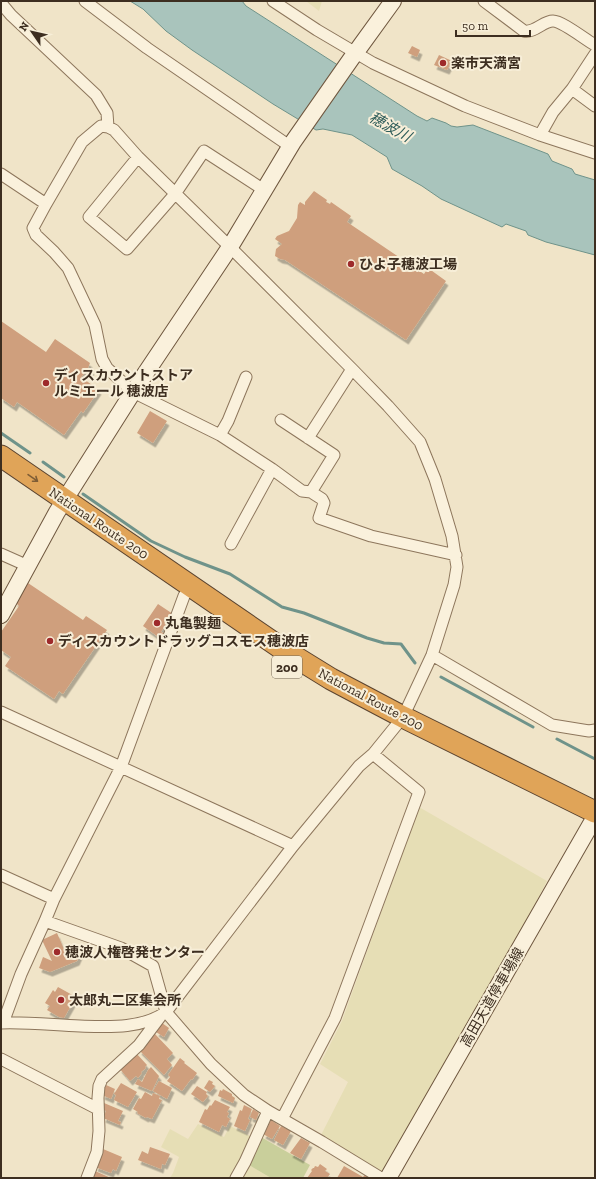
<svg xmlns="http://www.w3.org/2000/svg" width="596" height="1179" font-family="'Zilla Slab','Noto Sans JP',serif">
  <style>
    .farmland { fill: #e6deb5 }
    .green { fill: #c9cf9b }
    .water { fill: #a9c4bc; stroke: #6f938a }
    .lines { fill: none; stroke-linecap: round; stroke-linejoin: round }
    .stream { stroke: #6f938a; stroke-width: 3 }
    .building { fill: #cf9f7d; filter: url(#shadow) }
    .street-casing { stroke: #8d765c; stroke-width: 13 }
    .secondary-casing { stroke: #6f573f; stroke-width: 18 }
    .highway-casing { stroke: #5b4430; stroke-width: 23 }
    .street { stroke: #faf1dc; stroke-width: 11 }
    .secondary { stroke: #faf1dc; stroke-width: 16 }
    .highway { stroke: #e0a458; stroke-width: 21 }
    .oneway { stroke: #7e5d36 }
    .poi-dot { fill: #9e2a2b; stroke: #f7eed8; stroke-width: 1.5 }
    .labels { text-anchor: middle; stroke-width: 4; stroke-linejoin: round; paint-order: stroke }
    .shield { fill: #f7eed8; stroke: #756857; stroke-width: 1 }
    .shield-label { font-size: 13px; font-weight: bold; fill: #3d2e20 }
    .poi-label { font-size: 14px; font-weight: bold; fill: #3d2e20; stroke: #f7eed8; text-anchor: start }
    .street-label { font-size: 14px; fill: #3d2e20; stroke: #f7eed8 }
    .water-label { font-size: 15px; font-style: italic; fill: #2f5d5a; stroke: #f7eed8 }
  </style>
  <defs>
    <filter id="shadow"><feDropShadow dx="2.5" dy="4.5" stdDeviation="0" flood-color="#0004"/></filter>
  </defs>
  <rect width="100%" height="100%" fill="#f0e4c8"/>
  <!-- farmland -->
  <path class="farmland" d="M306,1h16l-3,10z
    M419,807l128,74 -40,78 -125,215 -62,-37 28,-55 -28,-18 22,-43z
    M198,1124l26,13 6,-11 22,11 -20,41h-62l3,-5 6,-16 -18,-10 9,-18 18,10z
    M249,1165l22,13h-29z"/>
  <!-- green -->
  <path class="green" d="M261,1137l49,28 -7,13h-32l-22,-13z"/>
  <!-- water -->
  <path class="water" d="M130,1h112l4,5 171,110 10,5 5,-3 14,5 5,3 6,1 16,-2 75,29 4,7 20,8 3,5 20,6v75l-49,-13 -18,-7 -2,-4 -20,-7 -4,3 -61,-28 -19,-13 -30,-17 -5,-12 -35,-22 -29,-6 -7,1 -43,-26 -81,-54 -26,-19 -23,-22z"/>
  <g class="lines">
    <!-- stream -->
    <path class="stream" d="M1,433l29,20
      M43,462l21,15
      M83,494l68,47 34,16 45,17 52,33 22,6 63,25 17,5 17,1 14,19
      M441,677l92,50
      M557,739l38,20"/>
  </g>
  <!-- building -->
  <path class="building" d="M412,46l8,4 -3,7 -9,-4z
    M439,55l13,6 -5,9 -13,-5z
    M314,191l13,9 -1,2 4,2 1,-2 20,14 -4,6 77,52 4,-6 18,13 -40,59 -121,-80 -5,-1 -5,-3 1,-7 6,-5 -7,-5 2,-3 12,-5 8,-13 1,-13 2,-3 5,3v-3z
    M1,321l45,31 9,-13 35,24 -2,5 4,2 -4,5 -3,-2 -4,4 18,13 -16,23 -2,-2 -17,24 -47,-33 -3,5 -13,-9z
    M150,411l17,10 -14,22 -16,-10z
    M28,583l55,37 3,-4 21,14 -44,64 -4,-3 -5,8 -49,-33 6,-9 -10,-7v-18l18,-26 -4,-4z
    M158,604l15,10 -5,8 3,2 -2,2 -3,-2 -5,8 4,2 -4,5 -18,-13z
    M57,933l9,21 5,-10 11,6 -5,11 -27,11 -11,-4 4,-11 9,4 -10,-21z
    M58,987l18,10 -12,21 -5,-1 -12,-7 3,-4 -5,-3 8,-13 2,2z
    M162,1023l7,5 -5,9 -8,-5z
    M155,1034l18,19 -6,6 5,6 -8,10 -25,-25z
    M136,1053l11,12 -2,2 1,1 -5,4 1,1 -4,5 -2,-2 -6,5 -11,-13z
    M180,1058l5,4 -1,1 13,10 -5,7 -1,-1 -9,12 -15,-10 3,-4 -2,-2z
    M151,1067l8,9 -7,15 -17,-7 3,-5 4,3 6,-12z
    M209,1080l4,2 -1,2 3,2 -5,6 -6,-4z
    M159,1081l13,7 -5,11 -14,-8z
    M121,1083l16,9 -9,15 -14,-7 2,-5 -2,-1z
    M106,1085l9,4 -4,10 -9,-4z
    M197,1086l10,6 -1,2 2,2 -5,6 -12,-8z
    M223,1089l9,5v2l3,2 -2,5 -15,-7 2,-6 2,1z
    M145,1092l7,4 1,-3 7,3 -1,3 3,1 -10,19 -5,-2 -1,1 -9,-5 1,-1 -5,-3 6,-11 2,1z
    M215,1100l15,7 -3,5 2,1 -2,4 3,2 -4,8 -4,-2 -3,7 -20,-10 6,-13 2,1 3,-5 1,1z
    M104,1103l19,8 -5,10 3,1 -1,3 -17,-7 3,-7 -5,-2z
    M244,1105l8,4 -4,10 2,1 -5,11 -11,-5 6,-16 2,1z
    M253,1109l6,4 -3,7 -6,-3z
    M271,1120l9,6 -8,13 -9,-5z
    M281,1126l10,5 -8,14 -9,-5z
    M301,1138l9,5 -9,16 -11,-6z
    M150,1147l20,7 -5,11 -3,-1 -1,5 -23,-9 4,-9 6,3z
    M103,1149l19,8 -6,14 -3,-2 -2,4 -16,-6z
    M320,1164l7,5 -2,2 5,3 -3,4h-20l5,-7 -1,-1 2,-2h1l1,-2 3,1z
    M344,1166l19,11 3,-4 9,5h-38z
    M95,1171l16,7h-19z"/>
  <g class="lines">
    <!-- street casing -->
    <g class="street-casing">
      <path id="street" d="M85,1l62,47 144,99
        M273,1l44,29 56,33 92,43 75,29 55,18
        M484,1l40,30c11,2 19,-10 29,-10 9,0 33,19 42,24
        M1,3l10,12 85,80 11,18 1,14
        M572,89l23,17
        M540,135l13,-23 19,-23 23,-35
        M138,157l-49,60 38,32 48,-55 29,-43 60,39
        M1,174l45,30 36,-62 19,-16 7,1 6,3 24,27 92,90 122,122 36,37 32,36 15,37 17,57 5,31 -3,18 -22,70 -29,62 -30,37 -14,12 -66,80 -127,166c-25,17 -56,15 -86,14 -26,-1 -53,-4 -79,-3
        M46,204l-13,24 3,7 18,17 14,16 27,57 7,34 5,9 26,24 87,43 52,34 30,22 9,1 11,7 2,4 -5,15 52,18 85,19
        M281,420l53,35 -23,37
        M220,435l8,-14 18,-44
        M308,438l44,-69
        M231,544l41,-75
        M1,554l27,12
        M432,655l120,70 37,6 6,-1
        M1,712l292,134
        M1,875l53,24
        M45,921l76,27 32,18 13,46 45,52 33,31 24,16 54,31 59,36
        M3,1023l18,-49 24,-53 9,-22 67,-132 63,-171 7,-10
        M1,1059l97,50
        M282,1119l53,-101 84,-226 -46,-38
        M87,1178l10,-26 2,-21 -1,-33 1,-12 3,-7 37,-34 21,-28
        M236,1178l9,-16 23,-51"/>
    </g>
    <!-- secondary casing -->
    <g class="secondary-casing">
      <path id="secondary" d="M1,615l56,-103 76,-120 97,-145 63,-105 58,-83 42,-58
        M388,1178l207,-361"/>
    </g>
    <!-- highway casing -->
    <g class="highway-casing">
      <path id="highway" d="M1,456l283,194 47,29 72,38 192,95"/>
    </g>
    <!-- street -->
    <use href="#street" class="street"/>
    <!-- secondary -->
    <use href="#secondary" class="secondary"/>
    <!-- highway -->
    <use href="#highway" class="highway"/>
  </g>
  <!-- one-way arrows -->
  <defs><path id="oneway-shaft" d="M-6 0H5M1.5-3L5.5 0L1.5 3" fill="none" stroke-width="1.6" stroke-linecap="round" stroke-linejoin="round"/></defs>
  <use class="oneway" href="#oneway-shaft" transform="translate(33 478) rotate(35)"/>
  <!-- markers -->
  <g class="poi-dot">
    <circle cx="443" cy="63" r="4"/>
    <circle cx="351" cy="264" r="4"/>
    <circle cx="46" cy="383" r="4"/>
    <circle cx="157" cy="623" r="4"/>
    <circle cx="50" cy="641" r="4"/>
    <circle cx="57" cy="952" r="4"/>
    <circle cx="61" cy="1000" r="4"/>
  </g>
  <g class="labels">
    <!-- shield labels -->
    <rect class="shield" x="272" y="656" width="30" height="22" rx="3"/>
    <g class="shield-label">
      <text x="287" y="672">200</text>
    </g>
    <!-- poi labels -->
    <g class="poi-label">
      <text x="451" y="68">楽市天満宮</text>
      <text x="359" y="269">ひよ子穂波工場</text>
      <text x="54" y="380">ディスカウントストア<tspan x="54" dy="16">ルミエール 穂波店</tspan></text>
      <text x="165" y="628">丸亀製麺</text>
      <text x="58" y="646">ディスカウントドラッグコスモス穂波店</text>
      <text x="65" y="957">穂波人権啓発センター</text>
      <text x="69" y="1005">太郎丸二区集会所</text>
    </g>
    <!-- street labels -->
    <g class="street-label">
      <text transform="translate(99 523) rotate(34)" y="5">National Route 200</text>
      <text transform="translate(371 699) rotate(28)" y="5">National Route 200</text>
      <text transform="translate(492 997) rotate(-60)" y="5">高田天道停車場線</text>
    </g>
    <!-- water labels -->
    <g class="water-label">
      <text transform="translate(390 127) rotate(29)" y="5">穂波川</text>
    </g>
  </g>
  <!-- border -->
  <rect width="596" height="1179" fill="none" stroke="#3d2e20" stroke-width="4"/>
  <!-- north arrow -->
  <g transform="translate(32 32) rotate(304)" stroke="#f7eed8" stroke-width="3" paint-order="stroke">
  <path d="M0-3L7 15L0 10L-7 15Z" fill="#3d2e20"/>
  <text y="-6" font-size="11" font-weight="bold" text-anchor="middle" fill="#3d2e20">N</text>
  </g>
  <!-- scale -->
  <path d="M456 30v6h74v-6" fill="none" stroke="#3d2e20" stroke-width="2"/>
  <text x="462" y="30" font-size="12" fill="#3d2e20" stroke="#f7eed8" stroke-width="3" paint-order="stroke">50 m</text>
</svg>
